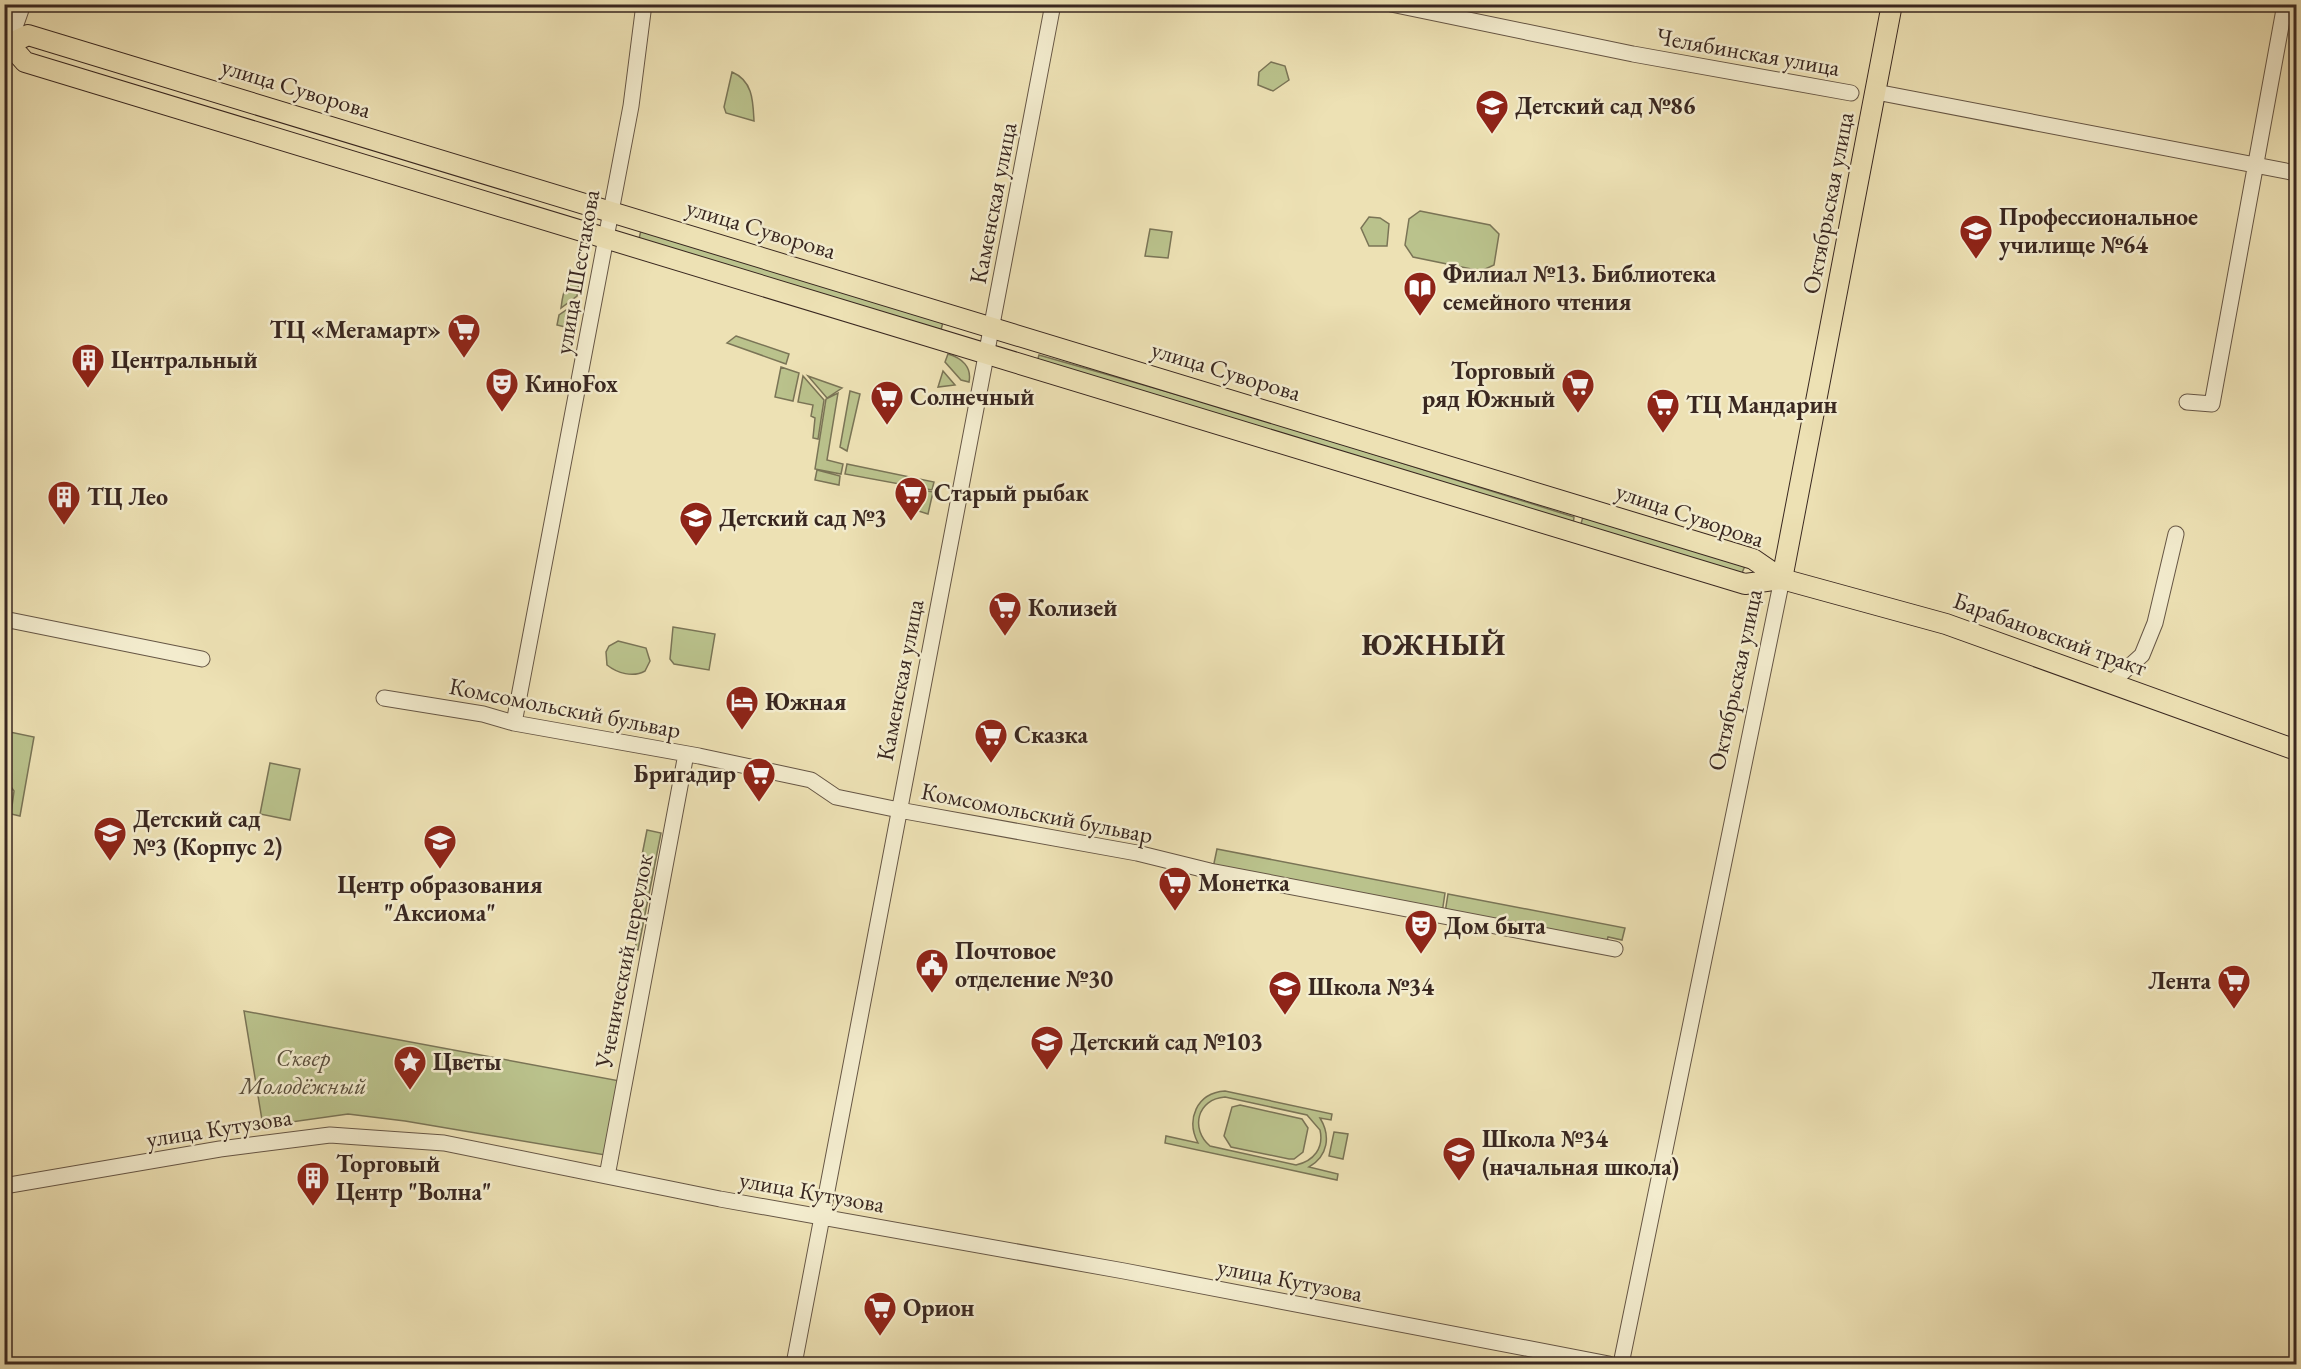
<svg xmlns="http://www.w3.org/2000/svg" width="2301" height="1369" font-family="'EB Garamond',serif">
  <style>
    .green { fill: #bac28c; stroke: #7a7456; stroke-width: 1.5; fill-rule: evenodd }
    .lines { fill: none; stroke-linecap: round; stroke-linejoin: round }
    .minor-casing { stroke: #665645; stroke-width: 17 }
    .major-casing { stroke: #392720; stroke-width: 22 }
    .minor { stroke: #f3ecce; stroke-width: 15 }
    .major { stroke: #ede1b4; stroke-width: 20 }
    .labels { text-anchor: middle; stroke-width: 5; stroke-linejoin: round; paint-order: stroke }
    .street-label { font-size: 24px; fill: #392720; stroke: #f3ecce }
    .poi-label { font-size: 24px; font-weight: bold; fill: #392720; stroke: #f3ecce; text-anchor: start }
    .park-label { font-size: 24px; font-style: italic; fill: #594e3b; stroke: #f3ecce }
    .district-label { font-size: 30px; font-weight: bold; letter-spacing: 1.5px; fill: #392720; stroke: #f3ecce }
  </style>
  <rect width="100%" height="100%" fill="#ede1b4"/>
  <filter id="stains"><feTurbulence type="fractalNoise" baseFrequency=".00333" numOctaves="4"/><feColorMatrix values="0 0 0 0 .2 0 0 0 0 .09 0 0 0 0 .02 0 0 0 .5 -.17"/></filter>
  <radialGradient id="worn" r=".72"><stop offset=".6" stop-color="#630" stop-opacity="0"/><stop offset="1" stop-color="#630" stop-opacity=".3"/></radialGradient>
  <!-- green -->
  <path class="green" d="M1271,62l14,4 4,14 -16,11 -15,-6 1,-13z
    M732,72c21,9 21,29 22,49l-28,-8 -2,-6z
    M1420,211l70,14 9,9 -5,31 -13,6 -68,-14 -8,-12 4,-26z
    M1369,217l11,1 9,6 -2,22h-18l-8,-18z
    M1150,229l22,3 -4,26 -23,-2z
    M641,230l302,92 -2,8 -302,-91z
    M579,282l-2,14 -16,12c2,-13 2,-26 18,-26z
    M578,302l-5,27 -16,-4 2,-10z
    M736,336l53,18 -3,10 -59,-21z
    M948,354c14,4 24,13 21,28l-8,-2 -16,-18z
    M1039,355l220,63 315,99 -1,8 -536,-163z
    M781,367l18,6 -6,28 -18,-4z
    M943,371l12,14 -17,2z
    M803,376l21,24 -6,39 -5,-1 2,-20 -4,-2 2,-11 -15,-3z
    M808,376l34,12 -15,10z
    M850,391l10,3 -13,57 -7,-4z
    M838,393l-11,67 16,4 -2,10 -26,-5 11,-70z
    M847,464l87,18 -2,8 -87,-16z
    M817,470l23,6 -1,9 -24,-5z
    M912,488l21,4 -5,22 -19,-6 1,-10 -5,-2z
    M1583,517l162,49 -4,9 -161,-48z
    M673,627l42,7 -6,36 -35,-6 -4,-5z
    M618,641l28,7 4,13 -5,10c-12,7 -28,2 -38,-6l-1,-13 3,-6z
    M5,731l29,6 -14,79 -9,-2 3,-23 -8,-11 1,-7 -2,-1z
    M270,763l30,6 -10,51 -30,-6z
    M647,830l14,3 -23,117 -3,-1 6,-32 -4,-37z
    M1217,849l228,44 -3,20 -229,-45z
    M1448,894l177,34 -3,12 -14,-3 -2,8 -161,-32z
    M244,1011l376,70 -15,74 -200,-34 -57,-7 -85,12z
    M1225,1091l107,23 -1,6 -11,-2c11,18 8,38 -11,49l29,7 -1,6 -172,-37 1,-7 32,7c-12,-23 -2,-50 27,-52zM1225,1097l82,18 13,15c4,18 -6,31 -24,35l-86,-19c-20,-17 -13,-47 15,-49z
    M1240,1105l62,14 6,9 -5,24 -9,7h-5l-58,-12 -7,-11 8,-29z
    M1334,1132l14,2 -5,25 -14,-3z"/>
  <g class="lines">
    <!-- minor casing -->
    <g class="minor-casing">
      <path id="minor" d="M1391,4l242,50 218,39
        M9,44l14,-40
        M1876,92l420,81
        M2187,402l25,2 73,-400
        M4,619l198,40
        M2111,683l31,-28 13,-32 21,-89
        M384,698l99,16 31,9 185,33 112,24 25,17 63,13 238,43 73,18 405,78
        M514,723l117,-617 13,-102
        M607,1176l79,-422
        M4,1186l216,-37 110,-14 114,8 276,56 404,72 485,93
        M794,1364l259,-1360
        M1621,1364l161,-785"/>
    </g>
    <!-- major casing -->
    <g class="major-casing">
      <path id="major" d="M4,43l5,1 16,18 1720,522 37,-5 164,45 350,126
        M9,44l19,-9 1725,524 29,20
        M1782,579l110,-575"/>
    </g>
    <!-- minor -->
    <use href="#minor" class="minor"/>
    <!-- major -->
    <use href="#major" class="major"/>
  </g>
  <!-- icons -->
  <defs>
    <g id="school-pin" transform="scale(1.725)"><path d="M0 17L-7.5 6A9.5 9.5 0 1 1 7.5 6Z" fill="#8f2418" stroke="#f3ecce"/><path d="M0-5L7-2L0 1L-7-2ZM-4 1L0 2.5L4 1V4Q0 6-4 4Z" fill="#fff"/></g>
    <g id="university-pin" transform="scale(1.725)"><path d="M0 17L-7.5 6A9.5 9.5 0 1 1 7.5 6Z" fill="#8f2418" stroke="#f3ecce"/><path d="M0-5L7-2L0 1L-7-2ZM-4 1L0 2.5L4 1V4Q0 6-4 4Z" fill="#fff"/></g>
    <g id="library-pin" transform="scale(1.725)"><path d="M0 17L-7.5 6A9.5 9.5 0 1 1 7.5 6Z" fill="#8f2418" stroke="#f3ecce"/><path d="M-6-4Q-3-5.5-.7-3.5V5Q-3 3-6 4ZM6-4Q3-5.5 .7-3.5V5Q3 3 6 4Z" fill="#fff"/></g>
    <g id="supermarket-pin" transform="scale(1.725)"><path d="M0 17L-7.5 6A9.5 9.5 0 1 1 7.5 6Z" fill="#8f2418" stroke="#f3ecce"/><path d="M-6-5.5h2.5l.6 2H6L4.5 2H-2.5L-4.4-4H-6ZM-1.5 3.2a1.3 1.3 0 1 0 .1 0ZM3 3.2a1.3 1.3 0 1 0 .1 0Z" fill="#fff"/></g>
    <g id="building-pin" transform="scale(1.725)"><path d="M0 17L-7.5 6A9.5 9.5 0 1 1 7.5 6Z" fill="#8f2418" stroke="#f3ecce"/><path d="M-4-6H4V6H1V3H-1V6H-4ZM-2.5-4.3h1.7v1.8h-1.7ZM.8-4.3h1.7v1.8H.8ZM-2.5-1h1.7V.8h-1.7ZM.8-1h1.7V.8H.8Z" fill="#fff"/></g>
    <g id="theatre-pin" transform="scale(1.725)"><path d="M0 17L-7.5 6A9.5 9.5 0 1 1 7.5 6Z" fill="#8f2418" stroke="#f3ecce"/><path d="M-5-5.5Q0-4 5-5.5V0Q5 5 0 6Q-5 5-5 0ZM-3.3-2.5H-1v1.5H-3.3ZM1-2.5H3.3v1.5H1ZM-2.8 1Q0 5.5 2.8 1Z" fill="#fff"/></g>
    <g id="hotel-pin" transform="scale(1.725)"><path d="M0 17L-7.5 6A9.5 9.5 0 1 1 7.5 6Z" fill="#8f2418" stroke="#f3ecce"/><path d="M-6-4.5h1.5V1H6V5H4.5V3h-9V5H-6ZM-4 0a1.8 1.8 0 1 1 3.6 0ZM.5 0V-2.5h3Q6-2.5 6 0Z" fill="#fff"/></g>
    <g id="civic-pin" transform="scale(1.725)"><path d="M0 17L-7.5 6A9.5 9.5 0 1 1 7.5 6Z" fill="#8f2418" stroke="#f3ecce"/><path d="M-.6-6.5H3V-4.5H.6V-3L4-1V1h2V6H-6V1h2V-1L-.6-3ZM-1.2 2.5V6h2.4V2.5Z" fill="#fff"/></g>
    <g id="sight-pin" transform="scale(1.725)"><path d="M0 17L-7.5 6A9.5 9.5 0 1 1 7.5 6Z" fill="#8f2418" stroke="#f3ecce"/><path d="M0-6L1.8-2.2L6-1.7L2.9 1.2L3.7 5.4L0 3.3L-3.7 5.4L-2.9 1.2L-6-1.7L-1.8-2.2Z" fill="#fff"/></g>
  </defs>
  <g fill-rule="evenodd">
    <use href="#school-pin" x="1492" y="106"/>
    <use href="#university-pin" x="1976" y="231"/>
    <use href="#library-pin" x="1420" y="288"/>
    <use href="#supermarket-pin" x="464" y="330"/>
    <use href="#building-pin" x="88" y="360"/>
    <use href="#theatre-pin" x="502" y="384"/>
    <use href="#supermarket-pin" x="1578" y="385"/>
    <use href="#supermarket-pin" x="887" y="397"/>
    <use href="#supermarket-pin" x="1663" y="405"/>
    <use href="#supermarket-pin" x="911" y="493"/>
    <use href="#building-pin" x="64" y="497"/>
    <use href="#school-pin" x="696" y="518"/>
    <use href="#supermarket-pin" x="1005" y="608"/>
    <use href="#hotel-pin" x="742" y="702"/>
    <use href="#supermarket-pin" x="991" y="735"/>
    <use href="#supermarket-pin" x="759" y="774"/>
    <use href="#school-pin" x="110" y="833"/>
    <use href="#school-pin" x="440" y="841"/>
    <use href="#supermarket-pin" x="1175" y="883"/>
    <use href="#theatre-pin" x="1421" y="926"/>
    <use href="#civic-pin" x="932" y="965"/>
    <use href="#supermarket-pin" x="2234" y="981"/>
    <use href="#school-pin" x="1285" y="987"/>
    <use href="#school-pin" x="1047" y="1042"/>
    <use href="#sight-pin" x="410" y="1062"/>
    <use href="#school-pin" x="1459" y="1153"/>
    <use href="#building-pin" x="313" y="1178"/>
    <use href="#supermarket-pin" x="880" y="1308"/>
  </g>
  <g class="labels">
    <!-- street labels -->
    <g class="street-label">
      <text transform="translate(1748 52) rotate(10)" y="8">Челябинская улица</text>
      <text transform="translate(296 88) rotate(17)" y="8">улица Суворова</text>
      <text transform="translate(993 203) rotate(-79)" y="8">Каменская улица</text>
      <text transform="translate(1828 203) rotate(-79)" y="8">Октябрьская улица</text>
      <text transform="translate(761 229) rotate(17)" y="8">улица Суворова</text>
      <text transform="translate(577 272) rotate(-80)" y="8">улица Шестакова</text>
      <text transform="translate(1226 371) rotate(17)" y="8">улица Суворова</text>
      <text transform="translate(1690 515) rotate(19)" y="8">улица Суворова</text>
      <text transform="translate(2050 634) rotate(20)" y="8">Барабановский тракт</text>
      <text transform="translate(900 680) rotate(-79)" y="8">Каменская улица</text>
      <text transform="translate(1735 680) rotate(-78)" y="8">Октябрьская улица</text>
      <text transform="translate(565 708) rotate(11)" y="8">Комсомольский бульвар</text>
      <text transform="translate(1037 813) rotate(11)" y="8">Комсомольский бульвар</text>
      <text transform="translate(624 961) rotate(-79)" y="8">Ученический переулок</text>
      <text transform="translate(219 1128) rotate(-9)" y="8">улица Кутузова</text>
      <text transform="translate(812 1192) rotate(10)" y="8">улица Кутузова</text>
      <text transform="translate(1290 1280) rotate(11)" y="8">улица Кутузова</text>
    </g>
    <!-- poi labels -->
    <g class="poi-label">
      <text x="1515" y="114">Детский сад №86</text>
      <text x="1999" y="225">Профессиональное<tspan x="1999" dy="28">училище №64</tspan></text>
      <text x="1443" y="282">Филиал №13. Библиотека<tspan x="1443" dy="28">семейного чтения</tspan></text>
      <text x="441" y="338" text-anchor="end">ТЦ «Мегамарт»</text>
      <text x="111" y="368">Центральный</text>
      <text x="1555" y="379" text-anchor="end">Торговый<tspan x="1555" dy="28">ряд Южный</tspan></text>
      <text x="525" y="392">КиноFox</text>
      <text x="910" y="405">Солнечный</text>
      <text x="1686" y="413">ТЦ Мандарин</text>
      <text x="934" y="501">Старый рыбак</text>
      <text x="87" y="505">ТЦ Лео</text>
      <text x="719" y="526">Детский сад №3</text>
      <text x="1028" y="616">Колизей</text>
      <text x="765" y="710">Южная</text>
      <text x="1014" y="743">Сказка</text>
      <text x="736" y="782" text-anchor="end">Бригадир</text>
      <text x="133" y="827">Детский сад<tspan x="133" dy="28">№3 (Корпус 2)</tspan></text>
      <text x="1198" y="891">Монетка</text>
      <text x="440" y="893" text-anchor="middle">Центр образования<tspan x="440" dy="28">"Аксиома"</tspan></text>
      <text x="1444" y="934">Дом быта</text>
      <text x="955" y="959">Почтовое<tspan x="955" dy="28">отделение №30</tspan></text>
      <text x="2211" y="989" text-anchor="end">Лента</text>
      <text x="1308" y="995">Школа №34</text>
      <text x="1070" y="1050">Детский сад №103</text>
      <text x="433" y="1070">Цветы</text>
      <text x="1482" y="1147">Школа №34<tspan x="1482" dy="28">(начальная школа)</tspan></text>
      <text x="336" y="1172">Торговый<tspan x="336" dy="28">Центр "Волна"</tspan></text>
      <text x="903" y="1316">Орион</text>
    </g>
    <!-- park labels -->
    <g class="park-label">
      <text x="303" y="1066">Сквер<tspan x="303" dy="28">Молодёжный</tspan></text>
    </g>
    <!-- district labels -->
    <g class="district-label">
      <text x="1434" y="655">ЮЖНЫЙ</text>
    </g>
  </g>
  <!-- margin -->
  <rect width="2301" height="1369" fill="none" stroke="#ede1b4" stroke-width="24"/>
  <rect x="6" y="6" width="2289" height="1357" fill="none" stroke="#392720" stroke-width="3"/>
  <rect x="12" y="12" width="2277" height="1345" fill="none" stroke="#392720" stroke-width="1.5"/>
  <rect width="100%" height="100%" filter="url(#stains)"/>
  <rect width="100%" height="100%" fill="url(#worn)"/>
</svg>
